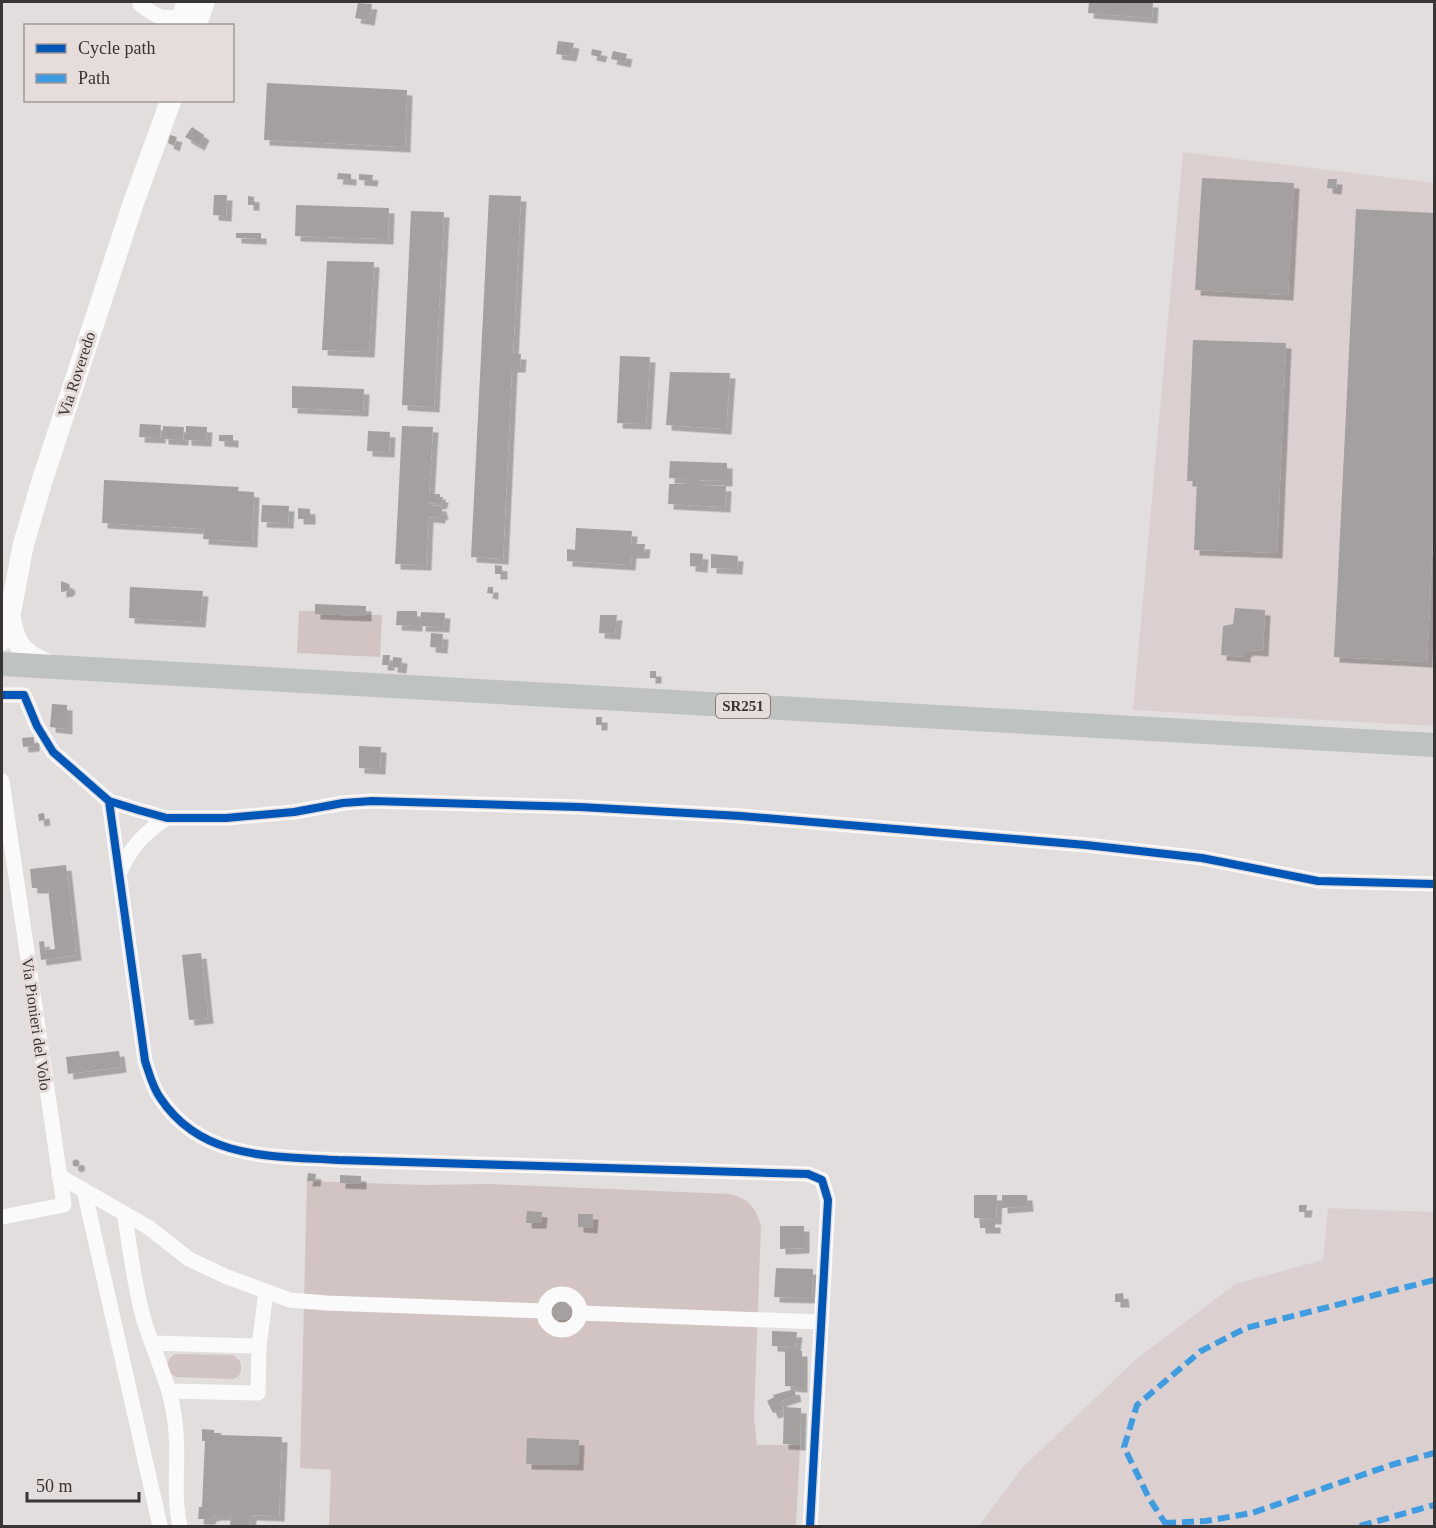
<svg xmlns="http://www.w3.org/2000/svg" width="1436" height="1528" font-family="'Times New Roman',serif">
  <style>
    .built { fill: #dbd0cf }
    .green { fill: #d2c4c2 }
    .building { fill: #a4a0a0; filter: url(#shadow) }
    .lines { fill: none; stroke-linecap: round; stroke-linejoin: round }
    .street { stroke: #fbfafa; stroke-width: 15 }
    .secondary { stroke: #fbfafa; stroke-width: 21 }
    .primary { stroke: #bec3c2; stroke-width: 24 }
    .quiet { stroke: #3e9de2; stroke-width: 6; stroke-dasharray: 12 6; stroke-linecap: butt }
    .cycleway-casing { stroke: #e6dddb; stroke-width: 11 }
    .cycleway { stroke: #0057b8; stroke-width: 8 }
    .labels { text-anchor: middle; stroke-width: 6; stroke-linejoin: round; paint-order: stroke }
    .shield { fill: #e6dddb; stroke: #6c6765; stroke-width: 1.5 }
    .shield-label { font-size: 15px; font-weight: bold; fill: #373433 }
    .street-label { font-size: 16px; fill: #373433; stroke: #e6dddb }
  </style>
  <defs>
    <filter id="shadow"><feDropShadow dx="5.5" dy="5.5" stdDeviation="0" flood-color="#0004"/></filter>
  </defs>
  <rect width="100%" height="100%" fill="#e3dede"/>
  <!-- built -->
  <path class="built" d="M1183,152l251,31v543l-301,-16z
    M1328,1208l106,4v314h-455l44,-59 111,-106 101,-77 88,-24z"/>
  <!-- green -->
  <path class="green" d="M299,611h16v2l67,2 -2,42 -83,-4z
    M307,1181l117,4 64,-1 242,10c19,5 26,14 31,32l-7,191 3,28h43l-4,81h-467l2,-56 -31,-2z
    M174,1354l59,1 7,6c2,9 2,15 -7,18l-57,-2c-12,-6 -11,-15 -2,-23z"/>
  <!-- building -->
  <path class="building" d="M1089,2h64l-1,16 -64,-5z
    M358,3l14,1 -3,16 -14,-2z
    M558,41l16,2 -3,13 -15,-2z
    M592,49l10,2 -2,6 -9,-2z
    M613,51l14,3 -2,8 -14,-3z
    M267,83l140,7 -2,57 -141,-7z
    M192,127l12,8 -5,10 -14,-8z
    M170,135l7,2 -3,9 -6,-3z
    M338,173l13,1v6l-14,-1z
    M359,174l14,1 -1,6 -13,-1z
    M1202,178l92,5 -6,112 -93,-5z
    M1328,179h9l-1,10 -9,-1z
    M214,195h13l-1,21 -13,-1z
    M489,195l32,1 -8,158h8l-1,13h-8l-9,192 -32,-2z
    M248,196l6,1v8h-6z
    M296,205l93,3 -1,31 -93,-3z
    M1356,209l78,4v303l-7,146 -93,-5z
    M411,211l33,1 -10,195 -32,-2z
    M236,233h25v6l-25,-1z
    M327,261l47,1 -5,90 -47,-2z
    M1193,340l93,3 -9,210 -83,-3 3,-69h-10z
    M620,356l30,1 -4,67 -29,-1z
    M670,372l60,1 -4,56 -60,-4z
    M292,386l72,3 -1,22 -71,-3z
    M140,424l21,1 -1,13 -21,-1z
    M163,426l21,1 -1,13 -20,-1z
    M186,426l21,1 -1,14 -20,-1z
    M402,426l31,1 -4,67h11v3h3l-1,5 -2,2 -11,-1v2l12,1 2,9 -3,-1v4l-12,-1 -2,48 -31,-1z
    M368,431l22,1 -1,20 -22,-1z
    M219,435h14v7l-14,-1z
    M670,461l57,2v18l-28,-1v5l27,1 -1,21 -57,-3 1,-20h18v-5l-18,-1z
    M104,480l135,7 -1,4 16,1 -2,50 -49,-3 1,-10 -102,-6z
    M262,505l27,1 -1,17 -27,-1z
    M298,508l12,1v10h-12z
    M576,528l56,3 -1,13h14l-1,9h-13l-1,12 -63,-4v-12l8,1z
    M690,553l13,1 -1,13 -12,-1z
    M711,554l27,2 -1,13 -26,-1z
    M495,565l7,1v8h-7z
    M61,581l8,3 1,4 -2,3 -7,1z
    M130,587l73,4 -3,31 -71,-4z
    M488,587h5v7l-6,-1z
    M315,604l51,2v10l-51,-2z
    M1235,608l30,2 -2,41 -14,-1 -4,2v5l-24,-2 2,-29 10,-2z
    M397,611h20v15l-21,-1z
    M421,612l24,1 -1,14 -24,-1z
    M600,615h17l-2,19 -16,-1z
    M431,633l12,1 -1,14 -12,-1z
    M383,655h7l-1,10h-7z
    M393,657l9,1 -1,10 -9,-1z
    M650,671h6v7h-6z
    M52,704l15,1v24l-17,-2z
    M596,717h6v8h-6z
    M34,737v9l-11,1 -1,-9z
    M359,746l22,1 -1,22 -21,-1z
    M44,813l1,7 -6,1 -1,-7z
    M66,865l10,90 -35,5 -2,-18 5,-1 1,9 10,-1 -7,-61h-16l-2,-19z
    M201,953l7,65 -19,2 -7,-65z
    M119,1051l2,16 -53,7 -2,-17z
    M72.5 1163a3.5 3.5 0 1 1 7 0a3.5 3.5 0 1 1-7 0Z
    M308,1173l8,1 -1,7h-8z
    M340,1175l21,1v8l-21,-1z
    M974,1195h23l-1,24 -22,-1z
    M1002,1195h25l1,11 -26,2z
    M1299,1205h8l-1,7h-7z
    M527,1211l15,1 -1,11h-15z
    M578,1214h15l-1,14 -14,-1z
    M980,1222h15v6h-15z
    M780,1226h24v22l-24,1z
    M776,1268l37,1 -1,29 -38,-1z
    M1123,1293l1,9h-9v-8z
    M553,1300l12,1 9,11 -8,8 -10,-1v2l-4,-1 2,-2 -7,-8 8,-7z
    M772,1331l25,1 -2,15 -23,-1z
    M785,1351h17v36l-17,-1z
    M794,1389l2,7 -15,5 2,9 -10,3 -6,-12 7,-4 -1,-2z
    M784,1407l17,1 -1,37 -17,-1z
    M202,1429l12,1v3h8l-2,2 62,2 -3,79 -28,-1 -1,11h-20l1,-11h-14l-6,1 -1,3h-12l1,-12h3l3,-66h-3z
    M527,1438l52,2 -1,25 -52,-1z"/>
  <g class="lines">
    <!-- street -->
    <path class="street" d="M140,4c18,15 25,16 47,11l2,-4
      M2,695h22l13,31 16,26 56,49 29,9 29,8h59l68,-6 49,-9 29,-2 208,6 161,9 345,29 116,13 116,23 116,3
      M2,781l62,424 -62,12
      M109,801l36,260c4,12 8,28 16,38 41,61 111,57 177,61l470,14 14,6 6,20 -18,326
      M120,872c10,-24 25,-40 47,-54
      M59,1176l89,51 41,32 38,18 63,23 37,3 217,8
      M84,1190l76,336
      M124,1213c6,34 10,71 19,104 10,35 28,68 32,105 5,35 -3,70 5,104
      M544 1312a18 18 0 1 1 36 0a18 18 0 1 1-36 0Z
      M580,1313l240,9
      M152,1343l107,3 -1,47 -89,-2
      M259,1346l7,-54"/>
    <!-- secondary -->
    <path class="secondary" d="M180,26l7,-24
      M196,26l8,-24
      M10,616c5,31 13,38 41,50
      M2,640l8,-25 13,-69 19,-65 91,-277 38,-104"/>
    <!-- primary -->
    <path class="primary" d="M2,664l1432,81"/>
    <!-- quiet -->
    <path class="quiet" d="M1164,1523l42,-2 46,-8 139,-48 43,-12
      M1167,1526l-18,-28 -25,-51 13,-42 64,-54 45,-23 188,-48
      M1360,1526l74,-21"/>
    <!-- cycleway casing -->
    <g class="cycleway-casing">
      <path id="cycleway" d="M2,695h22l13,31 16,26 56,49 29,9 29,8h59l68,-6 49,-9 29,-2 208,6 161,9 345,29 116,13 116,23 116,3
        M109,801l36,260c4,12 8,28 16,38 41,61 111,57 177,61l470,14 14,6 6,20 -18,326"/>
    </g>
    <!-- cycleway -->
    <use href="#cycleway" class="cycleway"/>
  </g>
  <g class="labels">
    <!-- shield labels -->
    <rect class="shield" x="716" y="694" width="54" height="24" rx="4.5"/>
    <g class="shield-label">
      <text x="743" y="711">SR251</text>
    </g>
    <!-- street labels -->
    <g class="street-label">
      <text transform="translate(76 374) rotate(-72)" y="6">Via Roveredo</text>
      <text transform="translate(37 1024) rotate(82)" y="6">Via Pionieri del Volo</text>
    </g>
  </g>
  <!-- border -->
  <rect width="1436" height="1528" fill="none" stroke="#373433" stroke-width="6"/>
  <!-- legend -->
  <rect x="24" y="24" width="210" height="78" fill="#e6dddb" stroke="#a09998" stroke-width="1.5"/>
  <rect x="36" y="44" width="30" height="9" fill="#0057b8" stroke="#a09998" stroke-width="1.5"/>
  <text x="78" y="54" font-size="18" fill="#373433">Cycle path</text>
  <rect x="36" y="74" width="30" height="9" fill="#3e9de2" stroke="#a09998" stroke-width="1.5"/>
  <text x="78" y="84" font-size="18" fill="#373433">Path</text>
  <!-- scale -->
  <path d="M27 1492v9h112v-9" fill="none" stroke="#373433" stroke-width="3"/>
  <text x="36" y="1492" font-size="18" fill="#373433" stroke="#e6dddb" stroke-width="4.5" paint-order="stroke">50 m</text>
</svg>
